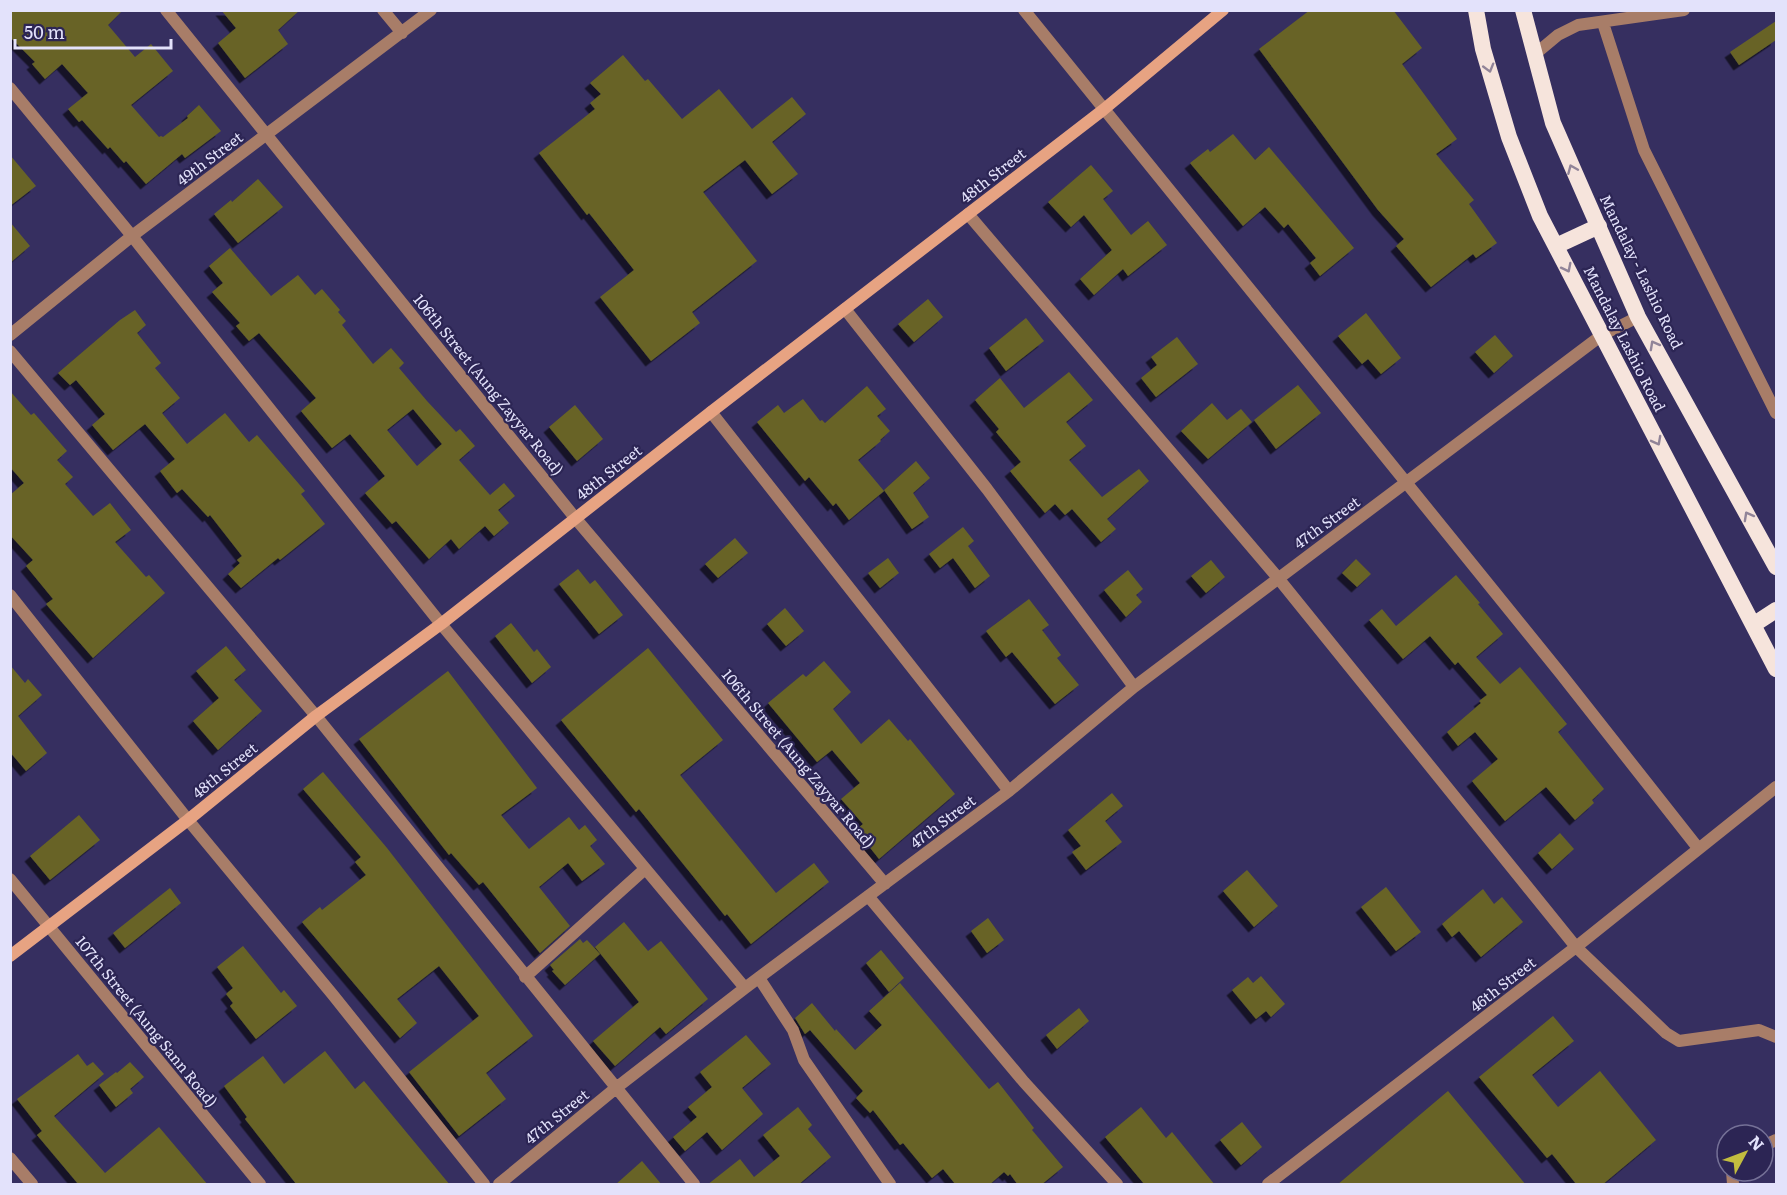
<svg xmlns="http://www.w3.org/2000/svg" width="1787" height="1195" font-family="Literata,serif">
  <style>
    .building { fill: #676427; fill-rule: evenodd; filter: url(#shadow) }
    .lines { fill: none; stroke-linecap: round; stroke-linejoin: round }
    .minor { stroke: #a87d68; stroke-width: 12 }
    .secondary { stroke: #e7a382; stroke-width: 12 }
    .trunk { stroke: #f6e4dc; stroke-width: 16 }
    .oneway { stroke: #918498 }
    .labels { text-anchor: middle; stroke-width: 4.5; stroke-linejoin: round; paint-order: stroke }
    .street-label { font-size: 15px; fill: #e3e2fb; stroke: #2c2554 }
  </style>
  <defs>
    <filter id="shadow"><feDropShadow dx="-5.5" dy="5.5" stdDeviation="0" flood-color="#0009"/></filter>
  </defs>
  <rect width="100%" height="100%" fill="#362f60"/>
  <!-- building -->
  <path class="building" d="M10,10h113l-15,15 27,32 16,-13 22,27 -42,34 28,32 2,-1 2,1 25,-19 -1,-2 12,-11 22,26 -36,27 -3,-4 -36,30 -20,-23 -2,2 -14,-16 -2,2 -26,-29 -3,2 -11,-13 20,-16 -26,-29 -17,15 -13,-15 3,-2 -25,-25z
    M221,10h79l-22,20 10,14 -43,34 -27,-35 18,-15z
    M1310,10h83l29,38 -20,16 55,75 -21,15 38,46 -5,4 28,39 -21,15 -3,-4 -42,33 -35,-41 8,-7 -26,-29 -119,-161z
    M1776,21v19l-37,25 -9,-13z
    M623,55l22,26 3,-2 34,40 37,-30 33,40 40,-32 14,17 -34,28 26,32 -26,20 -27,-34 -42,32 54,69 -65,51 8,11 -49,38 -51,-64 34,-27 -45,-57 -2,2 -48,-62 56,-44 -5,-6 11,-9 -11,-11z
    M1233,134l22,26 14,-13 85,101 -34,28 -10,-13 6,-5 -28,-34 -4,4 -19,-21 -22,19 -53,-63 18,-14 2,3z
    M10,155l26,31 -26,20z
    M1091,165l22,26 -10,8 28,36 17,-14 19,24 -39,31 -5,-7 -29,26 -14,-16 32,-29 -28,-35 -13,12 -23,-25z
    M258,179l25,28 -45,36 -24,-29 17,-14 1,2z
    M10,222l20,24 -20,17z
    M230,248l41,48 27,-21 17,20 7,-6 18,21 -2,2 8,9 -4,4 31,39 18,-16 13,15 -5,5 28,33 29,31 4,-3 15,17 -16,14 31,35 14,-12 11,13 -17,14 11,13 -15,13 -9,-10 -26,23 -8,-10 -22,20 -33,-38 -4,3 -27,-31 20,-17 -35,-42 -18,14 -31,-37 15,-13 -57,-65 -10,8 -13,-15 4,-3 -28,-31 11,-9 -14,-17zM413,409l29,35 -25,22 -30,-36z
    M928,299l15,18 -29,25 -16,-18z
    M135,310l11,15 -9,8 24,30 -6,5 25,30 -18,15 25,31 38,-31 24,29 8,-7 48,56 -4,3 24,30 -45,36 -2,-2 -37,30 -13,-14 12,-11 -3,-3 5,-4 -32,-41 -2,2 -26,-28 -5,4 -17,-22 15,-12 -30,-35 -32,26 -21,-25 13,-11 -29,-34 -6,5 -12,-12 62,-53z
    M1366,313l35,45 -20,16 -13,-15 -6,5 -24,-28z
    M1026,318l18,23 -38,30 -17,-23z
    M1495,335l18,21 -19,17 -19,-21z
    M1177,337l21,27 -42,33 -15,-19 16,-13 -6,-8z
    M1069,372l24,28 -27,22 20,24 -17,14 33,37 37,-28 10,12 -42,38 9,10 -15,13 -29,-33 -7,6 -10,-11 -10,9 -35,-42 11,-9 -25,-30 3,-3 -24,-29 25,-22 24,30z
    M1298,385l23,28 -45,36 -22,-29z
    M867,386l19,23 -9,7 13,15 -10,9 1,1 -23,19 26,31 -35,29 -13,-17 -3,3 -24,-29 -4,4 -48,-59 21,-17 6,8 19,-14 17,22 2,-1 3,3z
    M10,391l21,24 3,-2 33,38 -10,9 16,17 -8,7 28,32 17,-13 21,27 -16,12 31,35 3,-2 16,18 -72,65 -47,-54 7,-5 -27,-33 7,-6 -23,-25v-40l14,-12 -14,-16z
    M1212,403l15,17 14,-11 11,13 -44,37 -27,-28z
    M575,405l28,34 -26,22 -28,-34z
    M916,461l14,17 -17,15 16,24 -17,12 -28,-39z
    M963,527l11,14 -6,5 22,30 -15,12 -22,-30 -13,10 -11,-14z
    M735,538l13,15 -30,25 -13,-14z
    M888,558l11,15 -19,15 -12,-15z
    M1356,559l15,15 -14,13 -15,-14z
    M1211,560l14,17 -19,16 -15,-17z
    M578,569l12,15 5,-4 28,35 -24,19 -40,-50z
    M1128,570l15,19 -7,6 6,7 -16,15 -22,-27z
    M1456,575l24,28 -2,1 25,30 -27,23 24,27 20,-17 47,57 -9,8 46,57 -12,11 2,3 -19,17 -29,-33 -41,34 -33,-40 26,-22 -23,-27 -17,14 -11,-14 34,-29 -2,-2 8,-6 -29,-33 -3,3 -25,-29 -27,23 -34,-39 13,-11 14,17z
    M1029,599l20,26 -7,5 19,25 -4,3 22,27 -24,19 -43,-52 -6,5 -20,-26z
    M785,608l19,23 -18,15 -19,-22z
    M511,623l23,29 3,-3 14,18 -19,16 -37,-47z
    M226,646l20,24 -12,10 28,31 -44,39 -25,-29 26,-23 -23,-27z
    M648,648l75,92 -43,35 96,118 38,-30 15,19 -78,62 -24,-30 -2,2 -86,-107 -3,3 -75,-92z
    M824,661l27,31 -18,17 28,35 28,-25 19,22 2,-2 45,55 -76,65 -23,-29 7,-6 -22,-25 19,-16 -28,-33 -15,12 -49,-59 35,-29 3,3z
    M10,665l15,18 3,-4 14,16 -24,21 29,37 -21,18 -16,-19z
    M448,671l89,117 -36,27 28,34 40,-32 10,13 6,-5 12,15 -7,6 15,18 -23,17 -14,-18 -29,24 31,39 -30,27 -57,-71 -4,3 -28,-32 -2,2 -90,-116z
    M323,772l64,76 146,188 -47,37 20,26 -47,37 -50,-64 70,-56 -40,-50 -42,33 20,24 -17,15 -98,-116 18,-15 2,3 44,-35 -11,-13 6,-5 -58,-68z
    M1112,793l11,13 -18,15 17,21 -36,28 -14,-18 9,-6 -13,-16z
    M79,815l21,25 -50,40 -20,-24z
    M1560,833l14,16 -22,20 -14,-16z
    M1247,870l31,36 -24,21 -31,-36z
    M1386,887l35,45 -25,19 -35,-44z
    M170,888l11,15 -56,45 -12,-15z
    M1483,889l11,15 8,-7 21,25 -42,35 -22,-26 -7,6 -10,-13z
    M988,918l16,22 -17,13 -16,-22z
    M624,922l24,29 13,-10 47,58 -42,35 -6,-7 -45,39 -22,-25 46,-39 -44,-55z
    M580,939l3,4 4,-3 13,14 -35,31 -13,-14 2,-1 -4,-5z
    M243,946l38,47 3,-3 13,16 -41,33 -26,-33 3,-3 -7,-9 7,-6 -16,-21z
    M881,950l23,28 -15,14 -23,-29z
    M1261,976l24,28 -14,13 -5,-6 -10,8 -24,-29 16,-13 5,6z
    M900,983l89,106 9,-7 36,46 -2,2 31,37 -22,18h-23l-8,-11 -2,2 -4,-4 -15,13h-33l-13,-16 -11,9 -29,-35 -3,2 -27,-35 -3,3 -14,-15 7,-7 -53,-61 -5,4 -10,-16 17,-15 23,28 1,-2 19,21 27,-25 -13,-14z
    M1079,1008l10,13 -32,28 -11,-14z
    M1553,1016l21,25 -42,34 26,32 42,-36 56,69 -54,45h-25l-25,-31 -5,4 -68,-81z
    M746,1035l25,29 -29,24 21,26 -41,36 -15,-18 -22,19 -12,-14 24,-20 -9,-10 24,-20 -12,-15z
    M325,1051l30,38 9,-8 86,104h-153l-52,-66 2,-2 -23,-31 39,-30 21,28z
    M78,1054l9,12 6,-4 11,12 -50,42 51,57 54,-46 49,58h-129l-42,-50 5,-4 -25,-32z
    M130,1062l14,15 -14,12 3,4 -17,14 -17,-22 17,-13 1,1z
    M1448,1091l78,94h-189z
    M798,1107l14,18 -4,4 23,28 -33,28h-91l33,-26 14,18 26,-21 -17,-21z
    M1141,1107l25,31 6,-6 43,53h-70l-40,-48z
    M1242,1122l20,25 -21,18 -21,-25z
    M642,1161l20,24h-47z"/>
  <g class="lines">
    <!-- minor -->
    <path class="minor" d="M166,10l410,509 309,365
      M383,10l19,23
      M1024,10l537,664 137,174
      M1603,23l41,127 132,263
      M1534,55l24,-20 20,-10 106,-15
      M10,88l122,148 309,388 304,364
      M968,214l310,364 298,369 90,86 13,8 80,-11 17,7
      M845,309l142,180 147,198
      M10,335l122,-99 299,-226
      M10,351l306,365 378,468
      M711,412l298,379
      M10,595l178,225 145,175 151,189
      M10,879l250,305
      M868,896l156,186 93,102
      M525,977l120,-108
      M759,978l34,52 11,30 86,124
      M1763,1146l13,-6
      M10,1158l22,26
      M1732,1171l1,13
      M499,1184l117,-96 129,-100 264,-197 125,-104 468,-352 36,-18
      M1268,1184l308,-237 200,-160"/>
    <!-- secondary -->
    <path class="secondary" d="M10,956l178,-136 128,-104 125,-92 270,-212 392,-302 120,-100"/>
    <!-- trunk -->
    <path class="trunk" d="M1476,10l7,39 26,88 31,79 236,453
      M1523,10l30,113 85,194 138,250
      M1556,246l43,-20
      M1753,625l23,-15"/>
  </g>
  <!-- one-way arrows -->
  <defs><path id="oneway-chevron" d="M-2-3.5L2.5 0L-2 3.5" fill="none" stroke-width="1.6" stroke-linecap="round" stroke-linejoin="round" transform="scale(1.5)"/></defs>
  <g class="oneway">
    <use href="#oneway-chevron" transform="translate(1489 68) rotate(74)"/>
    <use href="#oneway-chevron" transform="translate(1572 169) rotate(-113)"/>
    <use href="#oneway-chevron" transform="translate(1567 268) rotate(63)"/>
    <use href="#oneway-chevron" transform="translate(1654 345) rotate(-119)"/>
    <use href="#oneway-chevron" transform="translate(1657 441) rotate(62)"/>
    <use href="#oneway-chevron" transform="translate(1748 516) rotate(-119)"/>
  </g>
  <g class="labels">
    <!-- street labels -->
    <g class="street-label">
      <text transform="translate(210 159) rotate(-37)" y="5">49th Street</text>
      <text transform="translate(993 176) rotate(-38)" y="5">48th Street</text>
      <text transform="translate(1641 272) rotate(64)" y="5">Mandalay - Lashio Road</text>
      <text transform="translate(1624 339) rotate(63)" y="5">Mandalay Lashio Road</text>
      <text transform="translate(488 385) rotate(51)" y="5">106th Street (Aung Zayyar Road)</text>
      <text transform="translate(609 473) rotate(-38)" y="5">48th Street</text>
      <text transform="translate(1327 523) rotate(-36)" y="5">47th Street</text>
      <text transform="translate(798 759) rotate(50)" y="5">106th Street (Aung Zayyar Road)</text>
      <text transform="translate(225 771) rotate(-39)" y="5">48th Street</text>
      <text transform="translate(943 822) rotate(-37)" y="5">47th Street</text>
      <text transform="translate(1503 985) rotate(-38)" y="5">46th Street</text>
      <text transform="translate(146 1022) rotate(51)" y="5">107th Street (Aung Sann Road)</text>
      <text transform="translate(557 1117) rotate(-39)" y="5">47th Street</text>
    </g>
  </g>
  <!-- border -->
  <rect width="1787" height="1195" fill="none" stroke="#e3e2fb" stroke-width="24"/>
  <!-- north arrow -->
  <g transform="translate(1745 1153) rotate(49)"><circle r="28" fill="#2c2554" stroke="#757197" stroke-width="1.5"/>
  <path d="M0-4.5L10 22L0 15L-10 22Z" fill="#c2bd3f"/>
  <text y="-9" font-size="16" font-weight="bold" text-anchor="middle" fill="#e3e2fb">N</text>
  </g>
  <!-- scale -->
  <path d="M15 39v9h156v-9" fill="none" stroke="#e3e2fb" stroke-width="3"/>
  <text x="24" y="39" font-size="18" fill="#e3e2fb" stroke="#2c2554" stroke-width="4.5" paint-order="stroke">50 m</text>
</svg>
